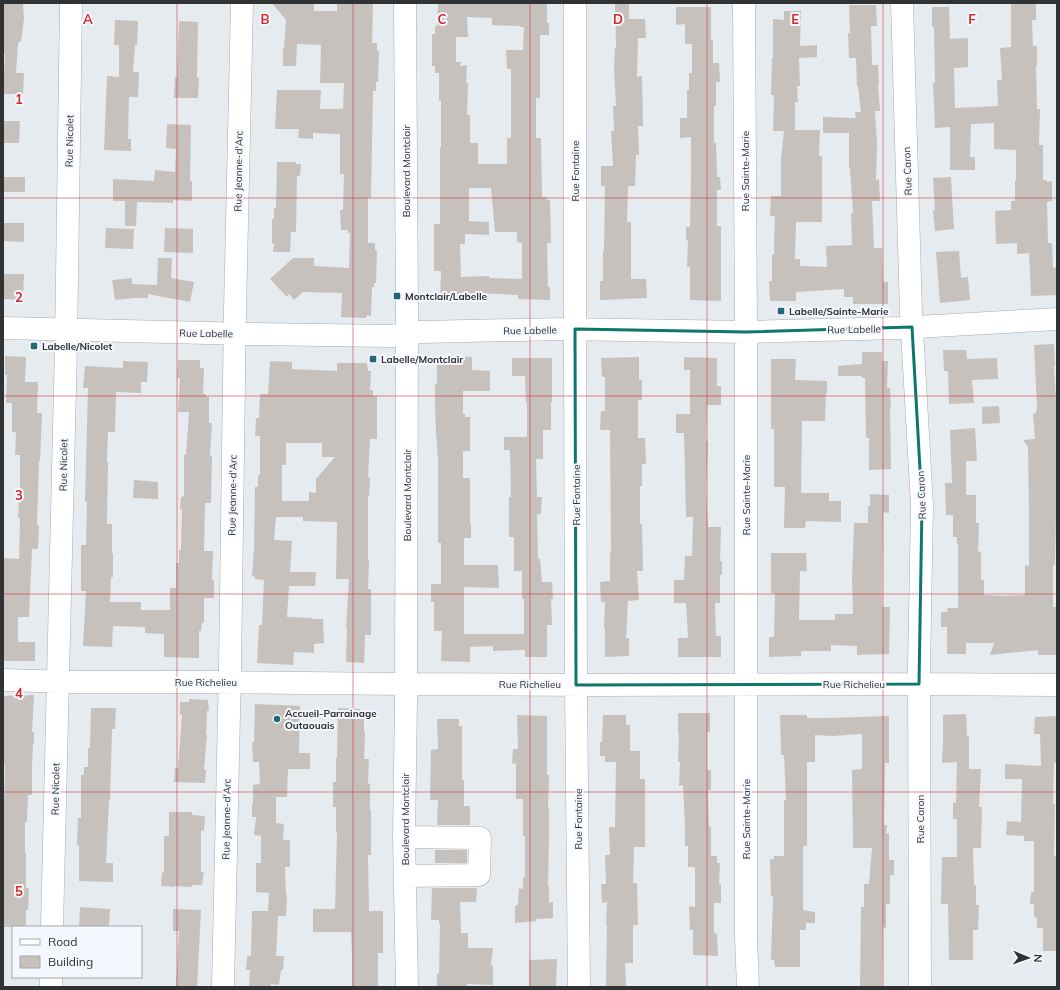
<svg xmlns="http://www.w3.org/2000/svg" width="1060" height="990" font-family="Mulish,sans-serif">
  <style>
    .building { fill: #c6c1bc; fill-rule: evenodd }
    .lines { fill: none; stroke-linecap: round; stroke-linejoin: round }
    .minor-casing { stroke: #a7acb1; stroke-width: 23 }
    .minor { stroke: #fff; stroke-width: 22 }
    .marked { fill: none; stroke: #0f766e; stroke-width: 3; stroke-linejoin: round }
    .grid { fill: none; stroke: #d62828; stroke-width: 1; stroke-opacity: 0.55 }
    .poi-dot { fill: #226878; stroke: #f4f8fe; stroke-width: 1.5 }
    .labels { text-anchor: middle; stroke-width: 4; stroke-linejoin: round; paint-order: stroke }
    .street-label { font-size: 10px; fill: #303234; stroke: #f4f8fe }
    .poi-label { font-size: 10px; font-weight: bold; fill: #303234; stroke: #f4f8fe; text-anchor: start }
    .grid-label { font-size: 13px; text-anchor: middle; font-weight: bold; fill: #d62828; stroke: #f4f8fe; stroke-width: 4; stroke-linejoin: round; paint-order: stroke }
  </style>
  <rect width="100%" height="100%" fill="#e6ebf0"/>
  <!-- building -->
  <path class="building" d="M3,3h20l1,16 -3,22 -3,2 -2,30h8l-1,21h-20l2,-40h-2z
    M272,3h42v8h23v-8h36l-1,40h5v8h2l-1,31h-2v9h-3l-2,107 -3,-1v46h7v7l2,1 -1,32h-2v4h-2l-1,29 -4,-1 -1,3 -25,-1 1,-24 -39,-1 -9,8 -5,-6 -2,3 -17,-18 23,-21h21v8l35,2 1,-35h-2v-3h-7l-1,-20h3l1,-36h-4v-40l-27,-1v6l-15,-1 1,-9h-24l2,-39h44l-1,19h23l1,-26h-24l1,-38 -24,-1 -1,22h-13v-18h1l2,-28z
    M442,3h105v20h2v12h-9v63h-4v40h5l1,59h5v3h3l1,43h-4l1,44h2v13l-32,-1v-4l-42,-2v3h-6v6l-30,-1 1,-30h-7v-47h6v-77h1v-46h-2v-28h-4v-7h-3v-32h3v-8h2l1,-22h4zM467,17l25,1v7l28,1v1h4l-1,23h-17l1,19h4v69h-4v26h-29v-21h-8v-28h-3l1,-32h-2l1,-18 -7,1 1,-4h-5v-25h12zM469,188h22l4,44h22v10l5,1v36l-33,-1v-2l-28,1 -1,-33h5v-10l24,1v-13l-20,-1z
    M615,3h14v16h16l1,19h-8l-1,39 5,-1 1,50h-5l1,29h-3l-1,31h-7l-1,36h4v57h15l1,19 -47,2v-19h3v-30h1l1,-65h-4v-20h12l-2,-35h3l-1,-25h3l-2,-38 1,-20h1z
    M1011,3h25v17h-4l1,26h4v19l-1,1 1,43h3l-1,36h4v35h4v2l5,-1v20l-5,1 1,41h4l1,25 3,-1 1,28 -26,1 -2,-43 -12,1v-11l-21,1 -1,-33 16,-1v-9h4v-20h1v-31l-22,-1v-26l-23,1 -1,33h5v13h-25v-43l-15,1 -2,-45h2l-1,-56h-2v-20h17l1,32 18,-1v29l-14,1 1,40 43,-2 -1,-26h5l-2,-32 11,-1z
    M849,5h27l1,21h-6l1,39h6l1,19h-1l2,27h-5l2,32 -1,37 3,-1 1,22h-8l2,47h8l1,34h5v22h-35v-7h-9v-8l-48,3v9h-26l-1,-20h3v-26l2,-1v-11l1,-27h-5l1,-20h10v-38l3,-27h-11l1,-36h-3l1,-37h1v-39l11,1v-9h17l-1,35 17,-1v12l-18,1 1,28h-3l1,16h-3v28h25l-1,26h3v66h-26l-1,37h5v7l27,1 -1,-21 26,-1 -1,-32h2l-3,-45h-1v-35h-26v-16l33,1 -1,-6h6l-3,-26h-1l-1,-28h-7l-1,-25h2z
    M676,7h35v33h2v23h6l1,19h-4v24h-2v37h2l1,34h3l1,13h-4v36h4v75l-31,-1v-33h-3l1,-27h-2v-13h4l1,-55v-35l-11,1v-20h7v-28h2v-17h3v-29h-7v-20l-9,1z
    M115,20l23,1 -1,24h-2l-2,27h6l-1,25h-9l-1,42h3v12l-27,-1 3,-74 12,1v-32h-5z
    M179,21l19,1 -1,56h2l-1,20h-24l1,-21 2,1z
    M3,121h17l-1,22h-16z
    M167,124l24,1 -1,56h2v20l-19,-1v3l-36,-1 -1,24h-11v-25h-12v-22l41,2 1,-11 20,2 1,-23 -10,-1z
    M277,162h19v2h5l-1,12h-3l-1,56h-5l-1,20h-17l1,-8 -2,-1v-24h2v-11h2z
    M3,177h22v15h-22z
    M951,177l3,52 -19,2 -2,-21h2l-2,-32z
    M3,223h21v19l-21,-1z
    M106,228l28,1 -1,20 -28,-1z
    M165,228l28,1v24l-29,-1z
    M959,251l2,27 7,-1 2,23 -30,3 -4,-51z
    M158,258h14l-1,20 23,4 -4,20 -42,-8v4h-14l-19,2 -3,-20 20,-2v6l25,1z
    M3,274h21l-1,26 -20,-1z
    M1054,344l1,22h-1l3,51v96h-1l-1,52h-2v42h4v48h-19v-5l-48,5 4,-12h-28v11h-19v-27h-6v-15h7l-1,-4h11v-64h-1v-7h-4v-22h-7l-1,-32h7l-2,-53 25,-2 2,33h-11v34h10v28h3l-1,28 3,1v28h3v15l17,1 24,-1v-30l4,1v-53l-1,-66 -5,-7 12,-1 -2,-25 3,-1 1,-6 -3,-62z
    M943,350h23l1,9 30,-1 1,21 -26,1 2,23 -25,1 -1,-33h-4z
    M862,352h20v9h6l-1,27h3l1,19h-1l1,62 -22,1v-32h-3l-1,-60h-3v-2h-24v-10l24,-2z
    M5,356l21,1 -1,25h13l-1,31h5l-2,48h-1l-2,64 2,1 -1,23h-6l-3,68h-11v25h17v19h-32v-103l16,1 1,-41h-2l1,-18h1v-45h-5l1,-23h-4v-29h-6l1,-28h-2z
    M437,357h35v13l18,1v20h-27v23h2v3h5v34h-7v27h7v46h1v14h-7v27h34l1,23 -35,-1v47h60v-35h-2v-28h-8v-34h-5v-40h2l-1,-47h-6v-13h23v-34h-1l-1,-27h-13v-18h40v44h-1v28h-8v29h-7l1,38h5l-1,17h-4l1,45h2l2,23h10l1,17h-2l1,26h-5v32h-22v-7l-32,1v-5l-23,1v15l-29,-1 1,-30h-8v-29h-3v-18h10v-41h-3v-85l-2,-26 -1,-28v-20h2z
    M639,357v23h3v20h-4v38h7l1,26h-4v22h-2v38h2l1,47h-6l2,29 -11,1 -2,37h3v18l-24,1v-29h-1l1,-26h-4l-1,-20 10,-1v-28h1l-1,-123h-10l1,-19h4v-34h-3l-1,-19z
    M684,357l33,1v28h4v19h-14l-1,36h2l-2,48 2,38h13l-1,34h2v14h-2v28h-5l1,33h5v21h-43v-19h10l-2,-35h-12v-23h10l1,-24h7l1,-39h-7l-2,-84h-8v-19h14v-44h-6z
    M771,359h25l-1,21 32,1v12h-1l-1,28h-23l-1,72h28v8h12v21l-35,-1 -1,7h-21l1,-41h-11v-58h-3z
    M178,360h22v8h4l-1,26h3v3h3v26h3l-2,33h2l-1,47h-6l-1,48h9l-1,29h2v18h-10v25h-2l-1,8h-2v27l-35,-1v-23l-19,-1v-6l-32,-1 -1,21 -29,-1 3,-55h-5v-46h5l1,-43h-2l3,-114h-5l2,-22 38,2v-7l25,1 -1,20h-6v11l-25,-1 -1,40h-7l-1,30h1l-1,62h5v29h1v24h-2l-1,25h31v8h29v-22h6v-25h3v-13h2l1,-41h-2l1,-12 3,-1v-41h2l3,-43h-11l2,-34h-3z
    M270,361l22,1v7l45,2v-8h30l1,8h3l-1,19h3v6h4v43h-7l-2,38h2l-1,19h-1v64h1l-1,29h3v46h-6l-1,28 -18,-1 1,-34h-1l3,-49h-13l1,-57 -34,-1v-4h-27l-2,23 18,1 -2,31h26l-1,14h-26l-2,31 25,1v1h11l1,24 -10,1v9l-20,-1 -1,13 -36,-2 2,-38h3l2,-45 -9,-1v-2l-3,-1 2,-26 1,-63h3v-12h2v-39h-5l1,-18h3l1,-24h8zM286,443h36v14h13l-19,22v14l-7,-1v9h-27v-36h4z
    M999,406l1,17 -18,1v-17z
    M134,480l24,2v17l-25,-1z
    M870,494l19,1v18l-6,-1 -1,69v26h8v5l-1,42 -32,1v-9l-26,-1v6h-30v5l-32,1v-20h5l1,-44h-4v-40h35l1,18h-7l-1,49h36v-6h18l-1,-35 2,-56h14v-17h2z
    M34,695l-2,37h2v12h-1l-1,23v28h-4l-1,27h-2v31h1v35h3l-1,22h-2v17h-23v-78l1,-36h-1v-11h1l1,-37h-2v-39l1,-14h-1v-16z
    M189,699l19,1 1,11h-2l-1,24h1l-3,34 2,1 -1,13 -31,-1 1,-14h3l4,-53h-2v-13h9z
    M255,704l45,2 -1,47h11v16h-22l-1,28h-11v26l8,1 -1,16h7v27h-5l1,28h1l-1,21h-8l-2,40h8l-1,14h-2l-2,15 -8,-1v3h-22l1,-17h-4l1,-14h4l1,-45h16l1,-18 -13,-1v-29h5v-27l-7,-1 2,-18h-4v-13h1v-19l7,-1 -1,-22h-6l-1,-20h2z
    M91,708h25l-1,21h-3l-2,71h-1l-3,63h7v19l-34,-1v-36h-2l1,-27h3v-43h3v-8h4v-19h2z
    M338,708l22,1v5l4,1v17h1l-1,27h5l-1,25h2v26h1v45h-3l1,56h14v42h-5v34h-26v-34l-1,-21h-38v-23h22l2,-77h-1v-25h-3v-25h3v-24h1z
    M678,713h32v19h-3v38h4v20h-3l1,37h2v29h6v7h3l-1,21h2v19h-7v31l3,-1 1,23 -25,-1v-25h-3l-1,-24 6,1v-40h-7v-21h-3v-19l-2,-42 -4,1 1,-24h-2l1,-29h-1z
    M966,714l1,22 2,1v32h12l-2,38h3l-1,41h-8l1,37h2v20h3l-1,25h-5v30h-24l-1,-56h-7l1,-47h15v-38h-4v-16h3l1,-41 -15,1 1,-19v-29z
    M517,715l30,1v59h2l-1,33h1v26l-1,52 1,1v16l4,-1v16l-17,1v2l-21,2v-17l3,-1 1,-17 4,1v-12h2v-41h-2v-37h-7v-36l-4,1 1,-15h5z
    M603,715h23v10h4v26h10v28h5v68h-11l-1,36h4l1,42h-5v38h-8l1,24h-20l1,-62h-1l1,-23 -5,1 -1,-19h5l-1,-29h5l-1,-28h6l1,-65h-11v-6h-5v-14h2z
    M780,715h27v3h20l62,-2v47h-4l-1,62h3l-1,9 3,-1v27h5v15h-4v29h-4v24l-3,-1 -1,60h-22l1,-80h3v-23h5l3,-36h-19l-1,-78 10,-1v-35l-30,2 -17,-1v27h-8v84h-4v64l12,2v11h-9v7h-6v37h-25l-1,-7h-3l2,-64h-2l-1,-37h4v-3h10v-56h2l-2,-45h-3z
    M1057,716v47h-3l-1,41h2l-1,52h3v95h-14v-23h-6v-10l-3,-1v-13h-4l1,-12h3v-51h-10v-5l-18,-1 1,-14 14,1 1,-43h-17v-15l36,2 -1,-32h-6l1,-17z
    M437,719h22v7h3v54h2v26h6v19h-33l1,-25h-8l1,-50 7,-1z
    M169,812h23v3l13,1 -1,15 -3,-1v42h3l-2,13h-10v2l-17,-1 -1,1 -13,-1 1,-14 2,1v-37h5z
    M435,850h32v13h-32z
    M432,888h45l-1,14h-16l1,31h7v15h25l-2,18 2,-1v20l-26,-1v3h-30v-13h2l1,-50h-1v-4h-8z
    M80,907l30,2 -1,18h-30z
    M173,909l28,1 -4,77h-20l-1,-1 3,-55h-6z
    M557,959l-1,28h-27v-27z"/>
  <g class="lines">
    <!-- minor casing -->
    <g class="minor-casing">
      <path id="minor" d="M405,3l2,312 -1,385 -2,137 3,150
        M575,3v343l1,339 3,302
        M744,3l2,329v605l2,50
        M902,3l9,310 11,192 -3,165 1,317
        M3,328l245,6 143,2 30,-4 142,-3 183,3 153,-4 158,-9
        M3,680l70,2h144l189,2 184,1 329,-1 138,1
        M404,837l76,1 -1,37 -74,1
        M52,927l14,-581 5,-343
        M51,987v-10
        M223,987l7,-319 5,-358 7,-307"/>
    </g>
    <!-- minor -->
    <use href="#minor" class="minor"/>
  </g>
  <!-- marked area -->
  <path class="marked" d="M912,327l10,178 -3,179 -343,1 -1,-356 171,3z"/>
  <!-- grid -->
  <path class="grid" d="M177,3v984M353,3v984M530,3v984M707,3v984M883,3v984M3,198h1054M3,396h1054M3,594h1054M3,792h1054"/>
  <!-- markers -->
  <g class="poi-dot">
    <rect x="393" y="292" width="8" height="8" rx="2"/>
    <rect x="777" y="307" width="8" height="8" rx="2"/>
    <rect x="30" y="342" width="8" height="8" rx="2"/>
    <rect x="369" y="355" width="8" height="8" rx="2"/>
    <circle cx="277" cy="719" r="4"/>
  </g>
  <g class="labels">
    <!-- street labels -->
    <g class="street-label">
      <text transform="translate(69 141) rotate(-89)" y="4">Rue Nicolet</text>
      <text transform="translate(238 171) rotate(-89)" y="4">Rue Jeanne-d'Arc</text>
      <text transform="translate(406 171) rotate(-90)" y="4">Boulevard Montclair</text>
      <text transform="translate(575 171) rotate(-90)" y="4">Rue Fontaine</text>
      <text transform="translate(745 171) rotate(-90)" y="4">Rue Sainte-Marie</text>
      <text transform="translate(907 171) rotate(-92)" y="4">Rue Caron</text>
      <text transform="translate(854 329) rotate(-1)" y="4">Rue Labelle</text>
      <text transform="translate(530 330) rotate(-1)" y="4">Rue Labelle</text>
      <text transform="translate(206 333) rotate(1)" y="4">Rue Labelle</text>
      <text transform="translate(63 465) rotate(-89)" y="4">Rue Nicolet</text>
      <text transform="translate(232 495) rotate(-89)" y="4">Rue Jeanne-d'Arc</text>
      <text transform="translate(407 495) rotate(-90)" y="4">Boulevard Montclair</text>
      <text transform="translate(576 495) rotate(-90)" y="4">Rue Fontaine</text>
      <text transform="translate(746 495) rotate(-90)" y="4">Rue Sainte-Marie</text>
      <text transform="translate(921 495) rotate(-92)" y="4">Rue Caron</text>
      <text x="206" y="686">Rue Richelieu</text>
      <text x="530" y="688">Rue Richelieu</text>
      <text x="854" y="688">Rue Richelieu</text>
      <text transform="translate(55 789) rotate(-89)" y="4">Rue Nicolet</text>
      <text transform="translate(226 819) rotate(-89)" y="4">Rue Jeanne-d'Arc</text>
      <text transform="translate(405 819) rotate(-90)" y="4">Boulevard Montclair</text>
      <text transform="translate(578 819) rotate(-90)" y="4">Rue Fontaine</text>
      <text transform="translate(746 819) rotate(-90)" y="4">Rue Sainte-Marie</text>
      <text transform="translate(920 819) rotate(-90)" y="4">Rue Caron</text>
    </g>
    <!-- poi labels -->
    <g class="poi-label">
      <text x="405" y="300">Montclair/Labelle</text>
      <text x="789" y="315">Labelle/Sainte-Marie</text>
      <text x="42" y="350">Labelle/Nicolet</text>
      <text x="381" y="363">Labelle/Montclair</text>
      <text x="285" y="717">Accueil-Parrainage<tspan x="285" dy="12">Outaouais</tspan></text>
    </g>
  </g>
  <g class="grid-label">
    <text x="88" y="24">A</text>
    <text x="265" y="24">B</text>
    <text x="442" y="24">C</text>
    <text x="618" y="24">D</text>
    <text x="795" y="24">E</text>
    <text x="972" y="24">F</text>
    <text x="19" y="104">1</text>
    <text x="19" y="302">2</text>
    <text x="19" y="500">3</text>
    <text x="19" y="698">4</text>
    <text x="19" y="896">5</text>
  </g>
  <!-- border -->
  <rect width="1060" height="990" fill="none" stroke="#303234" stroke-width="8"/>
  <!-- legend -->
  <rect x="12" y="926" width="130" height="52" fill="#f4f8fe" stroke="#a6a9ad"/>
  <rect x="20" y="939" width="20" height="6" fill="#ffffff" stroke="#a6a9ad"/>
  <text x="48" y="946" font-size="12" fill="#303234">Road</text>
  <rect x="20" y="956" width="20" height="12" fill="#c6c1bc" stroke="#a6a9ad"/>
  <text x="48" y="966" font-size="12" fill="#303234">Building</text>
  <!-- north arrow -->
  <g transform="translate(1028 958) rotate(92)" stroke="#f4f8fe" stroke-width="3" paint-order="stroke">
  <path d="M0-3L7 15L0 10L-7 15Z" fill="#303234"/>
  <text y="-6" font-size="11" font-weight="bold" text-anchor="middle" fill="#303234">N</text>
  </g>
</svg>
